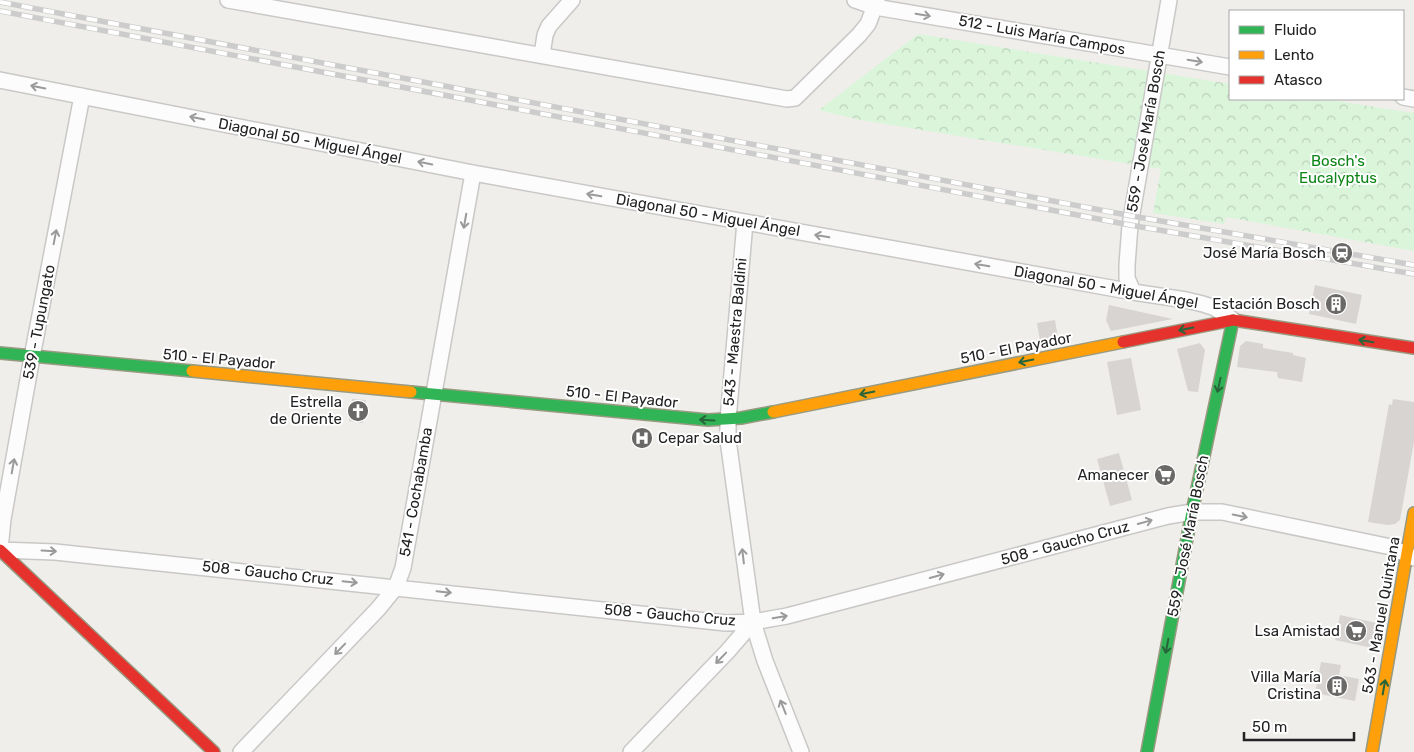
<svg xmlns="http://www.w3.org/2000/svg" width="1414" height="752" font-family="Rubik,sans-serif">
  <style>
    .park { fill: url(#park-crowns) }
    .building { fill: #d7d4d2 }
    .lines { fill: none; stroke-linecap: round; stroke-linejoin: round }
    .street-casing { stroke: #c9c8c7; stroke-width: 18 }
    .fast-casing { stroke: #999a82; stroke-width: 14 }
    .slow-casing { stroke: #999a82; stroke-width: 14 }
    .jam-casing { stroke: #999a82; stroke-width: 14 }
    .street { stroke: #fdfcfc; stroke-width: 15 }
    .fast { stroke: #30b455; stroke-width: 11 }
    .slow { stroke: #ff9f0a; stroke-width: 11 }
    .jam { stroke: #e5322d; stroke-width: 11 }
    .rail-casing { stroke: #ccc; stroke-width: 5.5 }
    .rail { stroke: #fff; stroke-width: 4; stroke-dasharray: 11; stroke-linecap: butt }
    .oneway { stroke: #9a9a9a }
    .oneway2 { stroke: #286439 }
    .labels { text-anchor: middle; stroke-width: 4; stroke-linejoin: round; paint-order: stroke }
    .street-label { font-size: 15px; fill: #222; stroke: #fff }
    .park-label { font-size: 15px; fill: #0c8416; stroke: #fff }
    .poi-label { font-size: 15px; fill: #222; stroke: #fff; text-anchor: end }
  </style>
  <defs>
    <pattern id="park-crowns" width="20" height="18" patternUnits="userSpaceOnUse" patternTransform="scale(1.25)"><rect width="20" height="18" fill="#daf5da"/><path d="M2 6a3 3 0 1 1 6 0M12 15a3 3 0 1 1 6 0" fill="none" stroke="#bbd2bb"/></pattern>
  </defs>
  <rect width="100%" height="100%" fill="#f0eeeb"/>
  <!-- park -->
  <path class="park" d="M918,34l312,50v15h94l90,14v138l-188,-34 -2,7 -71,-11 8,-44 -306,-50 -36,-9z"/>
  <!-- building -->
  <path class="building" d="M1315,285l47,10 -6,29 -47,-10z
    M1109,305l64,14 -62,12 -5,-11z
    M1055,320l3,18 -18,3 -3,-18z
    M1246,341l17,3v4l30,5v2l13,3 -4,24 -24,-4 -1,-6 -40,-5 3,-21z
    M1200,343l5,7 -7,42 -10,-1 -11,-42z
    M1131,358l10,52 -24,5 -10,-53z
    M352,399l14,1 -3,23 -14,-2z
    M1393,399l21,3v40l-14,78 -5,4 -7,1 -20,-3 21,-118 3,1z
    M1119,453l13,47 -22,6 -13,-47z
    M1340,615l37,8 -5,25 -37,-8z
    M1321,662l20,3 -2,10 20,4 -4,22 -40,-8z"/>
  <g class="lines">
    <!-- street casing -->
    <g class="street-casing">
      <path id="street" d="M228,0l559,99 8,-1 64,-63 9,-11 9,-24
        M855,0l20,7 355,60
        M542,55l3,-20 4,-9 23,-26
        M0,80l473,93 660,119 53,8 17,4 12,4 18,12
        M1403,97l11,2
        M745,222l-17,198v20l25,182 12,39 36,91
        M1133,292l-6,-14v-13l3,-40 39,-225
        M0,549l3,-30 29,-162 50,-261
        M0,550l55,2 671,71 27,-1 34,-6 381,-100 24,-4h30l169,35 23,11
        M241,752l137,-143 18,-22 7,-19 70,-395
        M631,752l96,-100 26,-30"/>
    </g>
    <!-- fast casing -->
    <g class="fast-casing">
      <path id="fast" d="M0,353l192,18
        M411,392l297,28 33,-2 32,-6
        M1147,752l45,-240 41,-192"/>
    </g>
    <!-- slow casing -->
    <g class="slow-casing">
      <path id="slow" d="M192,371l219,21
        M773,412l350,-70
        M1372,752l42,-239"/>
    </g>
    <!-- jam casing -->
    <g class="jam-casing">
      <path id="jam" d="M1123,342l110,-22 181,28
        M0,550l214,202"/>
    </g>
    <!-- street -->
    <use href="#street" class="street"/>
    <!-- fast -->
    <use href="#fast" class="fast"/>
    <!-- slow -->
    <use href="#slow" class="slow"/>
    <!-- jam -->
    <use href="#jam" class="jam"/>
    <!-- rail casing -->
    <g class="rail-casing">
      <path id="rail" d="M0,2l1132,214 282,49
        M0,11l1130,214 284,49"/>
    </g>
    <!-- rail -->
    <use href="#rail" class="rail"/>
  </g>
  <!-- one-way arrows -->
  <defs><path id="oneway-shaft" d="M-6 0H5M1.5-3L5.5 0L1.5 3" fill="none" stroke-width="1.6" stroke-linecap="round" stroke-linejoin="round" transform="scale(1.25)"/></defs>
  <g class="oneway">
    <use href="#oneway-shaft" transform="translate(923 15) rotate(10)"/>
    <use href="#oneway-shaft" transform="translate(1195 61) rotate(10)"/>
    <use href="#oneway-shaft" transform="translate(38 87) rotate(-169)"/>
    <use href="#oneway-shaft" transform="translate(197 118) rotate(-169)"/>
    <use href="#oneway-shaft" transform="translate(425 163) rotate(-169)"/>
    <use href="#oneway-shaft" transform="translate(594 195) rotate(-170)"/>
    <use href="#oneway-shaft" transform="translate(465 221) rotate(100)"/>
    <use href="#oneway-shaft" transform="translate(822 236) rotate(-170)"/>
    <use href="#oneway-shaft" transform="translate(55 237) rotate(-79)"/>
    <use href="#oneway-shaft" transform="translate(982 265) rotate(-170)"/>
    <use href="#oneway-shaft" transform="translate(13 466) rotate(-80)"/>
    <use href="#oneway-shaft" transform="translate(1240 516) rotate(12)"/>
    <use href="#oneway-shaft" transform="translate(1145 522) rotate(-15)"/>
    <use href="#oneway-shaft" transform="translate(49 551) rotate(3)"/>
    <use href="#oneway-shaft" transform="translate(743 556) rotate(-97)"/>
    <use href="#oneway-shaft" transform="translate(937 576) rotate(-15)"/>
    <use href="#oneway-shaft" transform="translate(350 582) rotate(6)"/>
    <use href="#oneway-shaft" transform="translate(444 592) rotate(6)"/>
    <use href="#oneway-shaft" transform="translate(780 617) rotate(-10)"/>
    <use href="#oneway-shaft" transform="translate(340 649) rotate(134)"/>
    <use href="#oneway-shaft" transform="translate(721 658) rotate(134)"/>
    <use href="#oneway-shaft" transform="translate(783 707) rotate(-112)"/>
  </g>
  <g class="oneway2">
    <use href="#oneway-shaft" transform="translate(1186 329) rotate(169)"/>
    <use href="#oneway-shaft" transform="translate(1366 341) rotate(-171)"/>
    <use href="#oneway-shaft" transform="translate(1026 361) rotate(169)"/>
    <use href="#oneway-shaft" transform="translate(1219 385) rotate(102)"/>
    <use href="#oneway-shaft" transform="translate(867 393) rotate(169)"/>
    <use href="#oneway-shaft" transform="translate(707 420) rotate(-177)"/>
    <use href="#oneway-shaft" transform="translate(1167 646) rotate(101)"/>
    <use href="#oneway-shaft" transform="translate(1384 687) rotate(-80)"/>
  </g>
  <!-- icons -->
  <defs>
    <g id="station-disc" transform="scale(1.125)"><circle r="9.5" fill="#6a6968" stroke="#fff"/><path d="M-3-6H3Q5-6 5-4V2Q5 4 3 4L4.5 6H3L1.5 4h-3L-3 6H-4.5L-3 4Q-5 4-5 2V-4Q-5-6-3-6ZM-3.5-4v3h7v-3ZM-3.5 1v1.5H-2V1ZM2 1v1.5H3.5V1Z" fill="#fff"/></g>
    <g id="building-disc" transform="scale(1.125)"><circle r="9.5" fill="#6a6968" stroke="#fff"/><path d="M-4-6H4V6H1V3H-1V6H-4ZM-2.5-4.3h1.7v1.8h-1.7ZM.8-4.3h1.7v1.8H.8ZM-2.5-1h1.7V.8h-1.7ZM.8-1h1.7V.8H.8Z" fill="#fff"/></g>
    <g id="church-disc" transform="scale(1.125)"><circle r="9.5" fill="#6a6968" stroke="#fff"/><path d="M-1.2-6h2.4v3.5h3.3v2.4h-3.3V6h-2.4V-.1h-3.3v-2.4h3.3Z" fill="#fff"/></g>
    <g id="hospital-disc" transform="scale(1.125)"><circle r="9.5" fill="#6a6968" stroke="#fff"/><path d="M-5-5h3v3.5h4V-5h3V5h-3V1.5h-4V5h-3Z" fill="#fff"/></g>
    <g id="supermarket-disc" transform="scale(1.125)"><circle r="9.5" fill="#6a6968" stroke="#fff"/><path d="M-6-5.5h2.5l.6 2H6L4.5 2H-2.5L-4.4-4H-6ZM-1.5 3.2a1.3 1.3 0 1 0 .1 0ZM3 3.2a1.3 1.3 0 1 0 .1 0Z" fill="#fff"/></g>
  </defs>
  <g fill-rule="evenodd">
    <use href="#station-disc" x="1342" y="253"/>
    <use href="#building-disc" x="1336" y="304"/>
    <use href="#church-disc" x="358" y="411"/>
    <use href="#hospital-disc" x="642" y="438"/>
    <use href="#supermarket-disc" x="1165" y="475"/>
    <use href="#supermarket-disc" x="1356" y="631"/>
    <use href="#building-disc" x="1337" y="686"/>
  </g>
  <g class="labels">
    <!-- street labels -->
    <g class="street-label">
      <text transform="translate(1042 35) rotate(10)" y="5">512 - Luis María Campos</text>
      <text transform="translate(1146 131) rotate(-80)" y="5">559 - José María Bosch</text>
      <text transform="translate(310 141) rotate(11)" y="5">Diagonal 50 - Miguel Ángel</text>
      <text transform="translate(708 215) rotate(10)" y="5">Diagonal 50 - Miguel Ángel</text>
      <text transform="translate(1106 287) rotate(10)" y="5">Diagonal 50 - Miguel Ángel</text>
      <text transform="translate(39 322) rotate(-79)" y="5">539 - Tupungato</text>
      <text transform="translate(735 332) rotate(-85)" y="5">543 - Maestra Baldini</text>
      <text transform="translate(1016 348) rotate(-11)" y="5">510 - El Payador</text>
      <text transform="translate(219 359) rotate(5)" y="5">510 - El Payador</text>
      <text transform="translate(622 397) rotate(6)" y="5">510 - El Payador</text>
      <text transform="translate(416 492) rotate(-80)" y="5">541 - Cochabamba</text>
      <text transform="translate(1188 536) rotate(-79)" y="5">559 - José María Bosch</text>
      <text transform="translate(1065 543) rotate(-15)" y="5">508 - Gaucho Cruz</text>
      <text transform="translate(268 573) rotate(6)" y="5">508 - Gaucho Cruz</text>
      <text transform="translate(670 615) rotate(5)" y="5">508 - Gaucho Cruz</text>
      <text transform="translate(1381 615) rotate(-80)" y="5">563 - Manuel Quintana</text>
    </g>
    <!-- park labels -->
    <g class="park-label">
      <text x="1338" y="166">Bosch's<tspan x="1338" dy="17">Eucalyptus</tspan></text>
    </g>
    <!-- poi labels -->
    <g class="poi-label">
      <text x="1326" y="258">José María Bosch</text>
      <text x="1320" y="309">Estación Bosch</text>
      <text x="342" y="407">Estrella<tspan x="342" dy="17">de Oriente</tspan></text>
      <text x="658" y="443" text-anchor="start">Cepar Salud</text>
      <text x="1149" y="480">Amanecer</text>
      <text x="1340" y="636">Lsa Amistad</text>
      <text x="1321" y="682">Villa María<tspan x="1321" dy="17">Cristina</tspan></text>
    </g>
  </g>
  <!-- legend -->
  <rect x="1229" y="10" width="175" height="90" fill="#ffffff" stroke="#a7a7a7"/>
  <rect x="1239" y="26" width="25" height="8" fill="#30b455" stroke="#a7a7a7"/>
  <text x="1274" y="35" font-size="15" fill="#222222">Fluido</text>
  <rect x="1239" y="51" width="25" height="8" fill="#ff9f0a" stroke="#a7a7a7"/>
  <text x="1274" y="60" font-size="15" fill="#222222">Lento</text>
  <rect x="1239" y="76" width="25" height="8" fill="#e5322d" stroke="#a7a7a7"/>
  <text x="1274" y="85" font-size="15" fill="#222222">Atasco</text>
  <!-- scale -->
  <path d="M1244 732v8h110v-8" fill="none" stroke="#222222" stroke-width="2.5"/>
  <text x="1252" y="732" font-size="15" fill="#222222" stroke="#ffffff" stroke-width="4" paint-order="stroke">50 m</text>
</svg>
